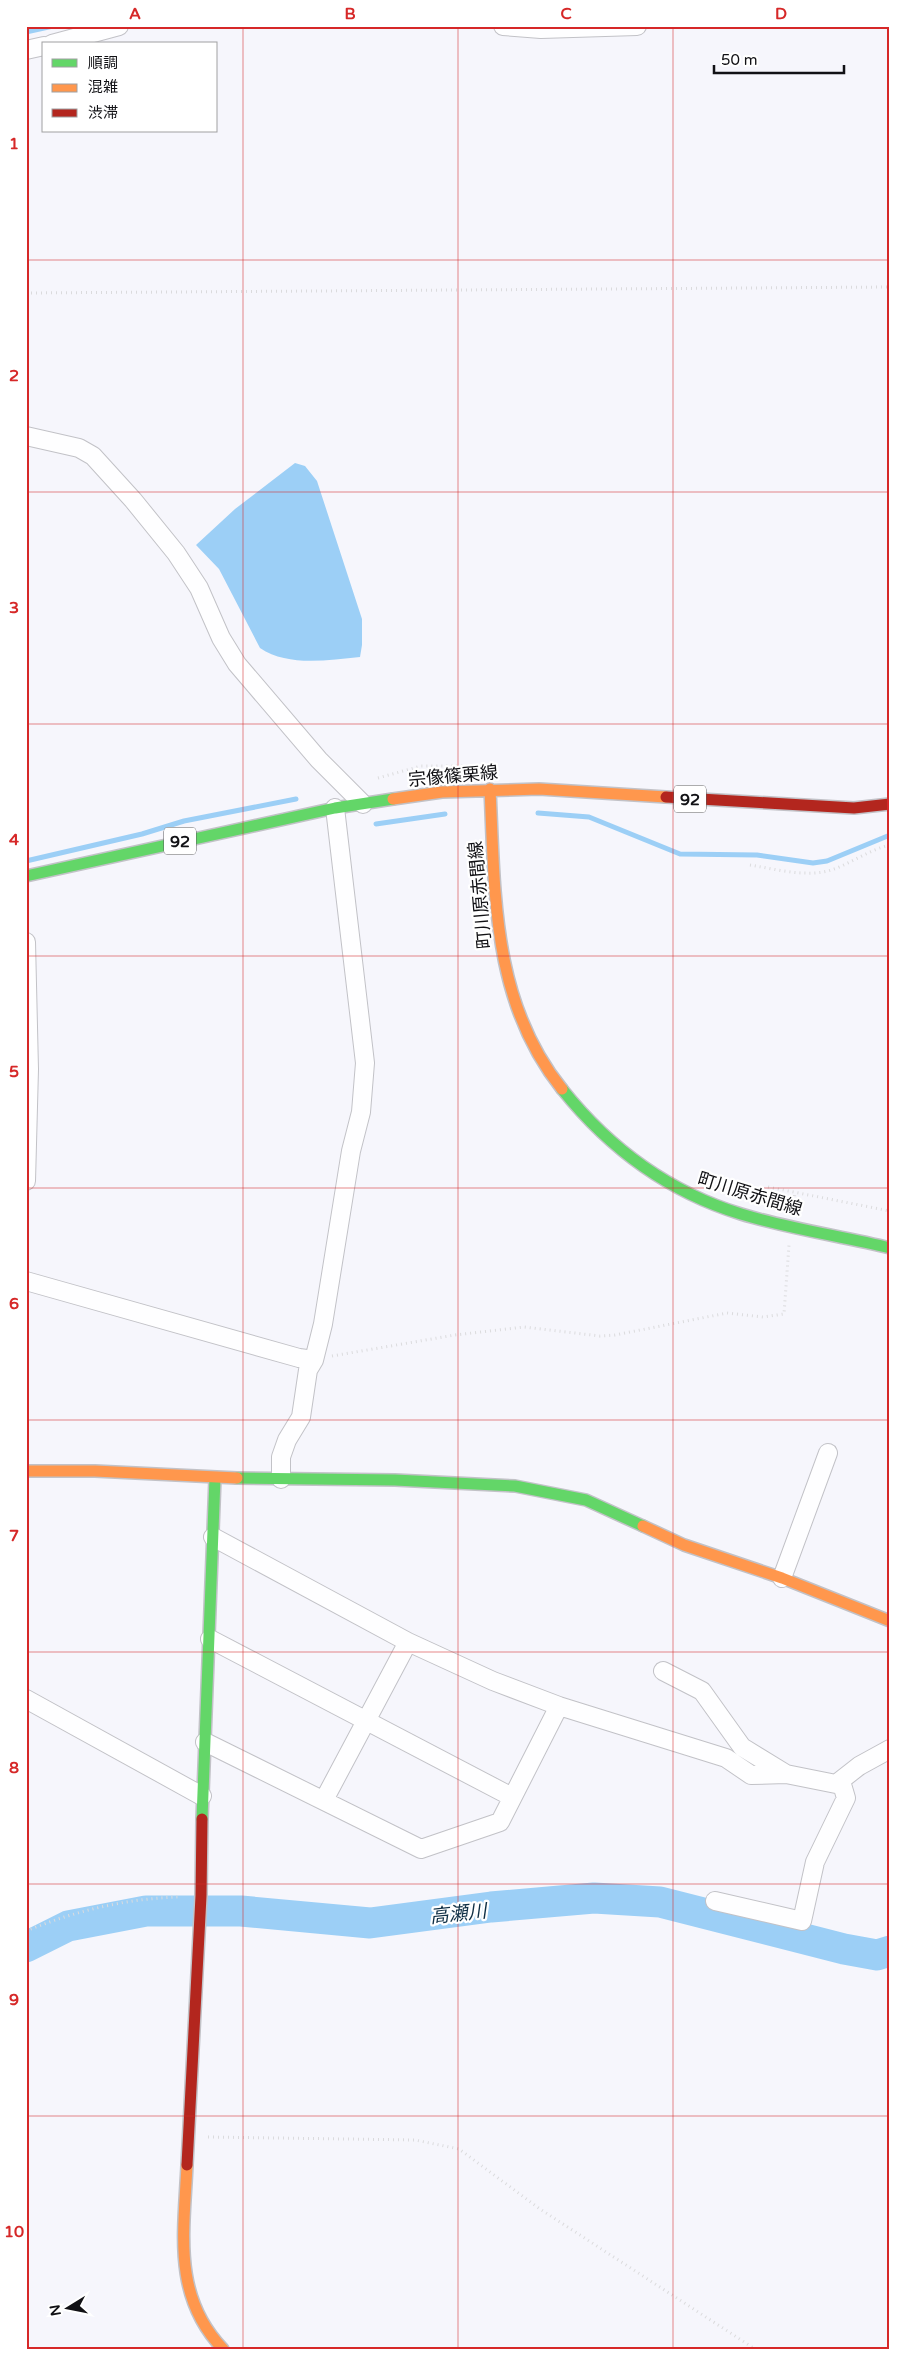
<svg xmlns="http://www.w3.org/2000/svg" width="916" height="2375" font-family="'Varela Round','Noto Sans JP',sans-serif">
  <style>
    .water { fill: #9ccff6 }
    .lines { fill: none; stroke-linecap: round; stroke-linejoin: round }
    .stream { stroke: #9ccff6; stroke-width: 5 }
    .river { stroke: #9ccff6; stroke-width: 31 }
    .street-casing { stroke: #c2c2c7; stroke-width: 20 }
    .fast-casing { stroke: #c2c2c7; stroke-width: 14 }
    .slow-casing { stroke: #c2c2c7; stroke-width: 14 }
    .jam-casing { stroke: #c2c2c7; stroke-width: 14 }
    .path { stroke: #dbdbdd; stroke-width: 3; stroke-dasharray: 1 4; stroke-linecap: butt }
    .street { stroke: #fefeff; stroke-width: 18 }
    .fast { stroke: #63d668; stroke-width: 11 }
    .slow { stroke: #ff974d; stroke-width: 11 }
    .jam { stroke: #b3261e; stroke-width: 11 }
    .grid { fill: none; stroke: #d62828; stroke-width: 1; stroke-opacity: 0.55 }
    .labels { text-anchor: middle; stroke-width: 4.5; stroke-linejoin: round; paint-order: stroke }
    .shield { fill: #fff; stroke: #58585b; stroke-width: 1 }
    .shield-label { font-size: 16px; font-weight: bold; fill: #111115 }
    .street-label { font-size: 18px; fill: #111115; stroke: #fff }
    .water-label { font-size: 19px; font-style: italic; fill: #0f2f45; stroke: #fff }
    .neatline { fill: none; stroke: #d62828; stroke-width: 2 }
    .grid-label { font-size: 16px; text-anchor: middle; font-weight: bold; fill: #d62828 }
  </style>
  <rect width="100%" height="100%" fill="#f6f6fc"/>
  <!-- water -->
  <path class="water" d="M295,463l10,3 12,15 45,138v26l-2,12c-33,3 -72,10 -100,-9l-41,-79 -23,-24 39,-36z"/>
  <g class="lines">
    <!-- stream -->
    <path class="stream" d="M26,32l27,-6
      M538,813l51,4 91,37 77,1 56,8 14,-2 63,-26
      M376,824l69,-10
      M26,861l116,-27 42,-13 112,-22"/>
    <!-- river -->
    <path class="river" d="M26,1947l42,-21 78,-15h95l129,12 121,-16 103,-9 66,4 184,47 33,6 13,-4"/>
    <!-- street casing -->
    <g class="street-casing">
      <path id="street" d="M503,26l38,3 96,-3
        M52,44l67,-18
        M26,50l18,-4
        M26,436l53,12 14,8 40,44 43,53 23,35 22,50 16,26 82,96 44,44
        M26,942l3,127 -3,112
        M26,1281l273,77 15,2
        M281,1479v-22l6,-17 14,-23 7,-47 6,-10 9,-36 28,-173 10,-39 4,-49 -30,-255
        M213,1537l195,105 85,39 66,25 167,52 25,17 35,-1 50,10 23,-18 31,-17
        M782,1578l46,-125
        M210,1639l302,158
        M663,1671l39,20 40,56 44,27
        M26,1699l176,97
        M205,1742l216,107 79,-27 59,-116
        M324,1800l84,-158
        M715,1901l87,20 13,-59 31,-64 -5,-17"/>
    </g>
    <!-- fast casing -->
    <g class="fast-casing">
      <path id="fast" d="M26,876l309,-68 58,-9
        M562,1089c47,59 107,103 179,125 49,15 100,22 149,34
        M237,1478l158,2 120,6 71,14 57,26
        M202,1819l13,-341"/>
    </g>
    <!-- slow casing -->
    <g class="slow-casing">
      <path id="slow" d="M490,789c5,106 2,213 72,300
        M393,799l49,-7 97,-3 127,8
        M26,1471h69l142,7
        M643,1526l41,19 98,33 108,43
        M187,2165c-3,67 -15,131 36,184"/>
    </g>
    <!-- jam casing -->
    <g class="jam-casing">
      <path id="jam" d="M666,797l188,11 36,-4
        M187,2165l14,-269 1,-77"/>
    </g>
    <!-- path -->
    <path class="path" d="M26,293l864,-6
      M378,778l43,-12h77
      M750,865c25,4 53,12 78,6 21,-6 40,-21 62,-26
      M768,1187l122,24
      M793,1206l2,-13
      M332,1356l123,-21 69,-8 76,9 15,-1 112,-22 36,4 21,-3 5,-69
      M26,1931c49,-20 101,-33 155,-34
      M208,2137l207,3 44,9 81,60 215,140"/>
    <!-- street -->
    <use href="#street" class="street"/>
    <!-- fast -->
    <use href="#fast" class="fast"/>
    <!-- slow -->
    <use href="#slow" class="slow"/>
    <!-- jam -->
    <use href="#jam" class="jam"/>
  </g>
  <!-- grid -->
  <path class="grid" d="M243,26v2323M458,26v2323M673,26v2323M26,260h864M26,492h864M26,724h864M26,956h864M26,1188h864M26,1420h864M26,1652h864M26,1884h864M26,2116h864"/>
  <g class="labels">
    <!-- shield labels -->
    <g class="shield">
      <rect x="674" y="785.5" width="32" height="27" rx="4"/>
      <rect x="164" y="827.5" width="32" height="27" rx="4"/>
    </g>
    <g class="shield-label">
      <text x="690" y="805">92</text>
      <text x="180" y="847">92</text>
    </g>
    <!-- street labels -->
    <g class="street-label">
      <text transform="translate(453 776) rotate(-5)" y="6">宗像篠栗線</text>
      <text transform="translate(480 895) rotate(-95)" y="6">町川原赤間線</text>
      <text transform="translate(750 1194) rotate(17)" y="6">町川原赤間線</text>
    </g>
    <!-- water labels -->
    <g class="water-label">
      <text transform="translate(458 1913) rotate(-6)" y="7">高瀬川</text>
    </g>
  </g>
  <!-- border -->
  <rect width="916" height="2375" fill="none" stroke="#ffffff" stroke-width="55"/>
  <!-- legend -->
  <rect x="42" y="42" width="175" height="90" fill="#ffffff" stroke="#a0a0a1"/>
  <rect x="52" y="59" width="25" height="8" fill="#63d668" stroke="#a0a0a1"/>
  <text x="88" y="68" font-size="15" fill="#111115">順調</text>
  <rect x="52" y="84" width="25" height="8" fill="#ff974d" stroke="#a0a0a1"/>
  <text x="88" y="92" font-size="15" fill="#111115">混雑</text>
  <rect x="52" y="109" width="25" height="8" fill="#b3261e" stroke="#a0a0a1"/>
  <text x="88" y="118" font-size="15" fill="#111115">渋滞</text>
  <!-- north arrow -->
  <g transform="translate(68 2308) rotate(260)" stroke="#ffffff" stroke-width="4" paint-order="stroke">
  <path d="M0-4L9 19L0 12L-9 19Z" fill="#111115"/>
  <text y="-8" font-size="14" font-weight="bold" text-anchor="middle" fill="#111115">N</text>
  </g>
  <!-- scale -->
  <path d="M714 65v8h130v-8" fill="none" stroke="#111115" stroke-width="2.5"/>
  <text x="721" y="65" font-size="15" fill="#111115" stroke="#ffffff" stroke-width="4" paint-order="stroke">50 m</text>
  <rect x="28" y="28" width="860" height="2320" class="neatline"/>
  <g class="grid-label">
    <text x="135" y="19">A</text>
    <text x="350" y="19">B</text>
    <text x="566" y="19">C</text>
    <text x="781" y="19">D</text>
    <text x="14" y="149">1</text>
    <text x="14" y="381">2</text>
    <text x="14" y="613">3</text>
    <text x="14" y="845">4</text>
    <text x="14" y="1077">5</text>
    <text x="14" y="1309">6</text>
    <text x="14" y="1541">7</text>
    <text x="14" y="1773">8</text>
    <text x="14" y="2005">9</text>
    <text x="14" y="2237">10</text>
  </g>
</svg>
